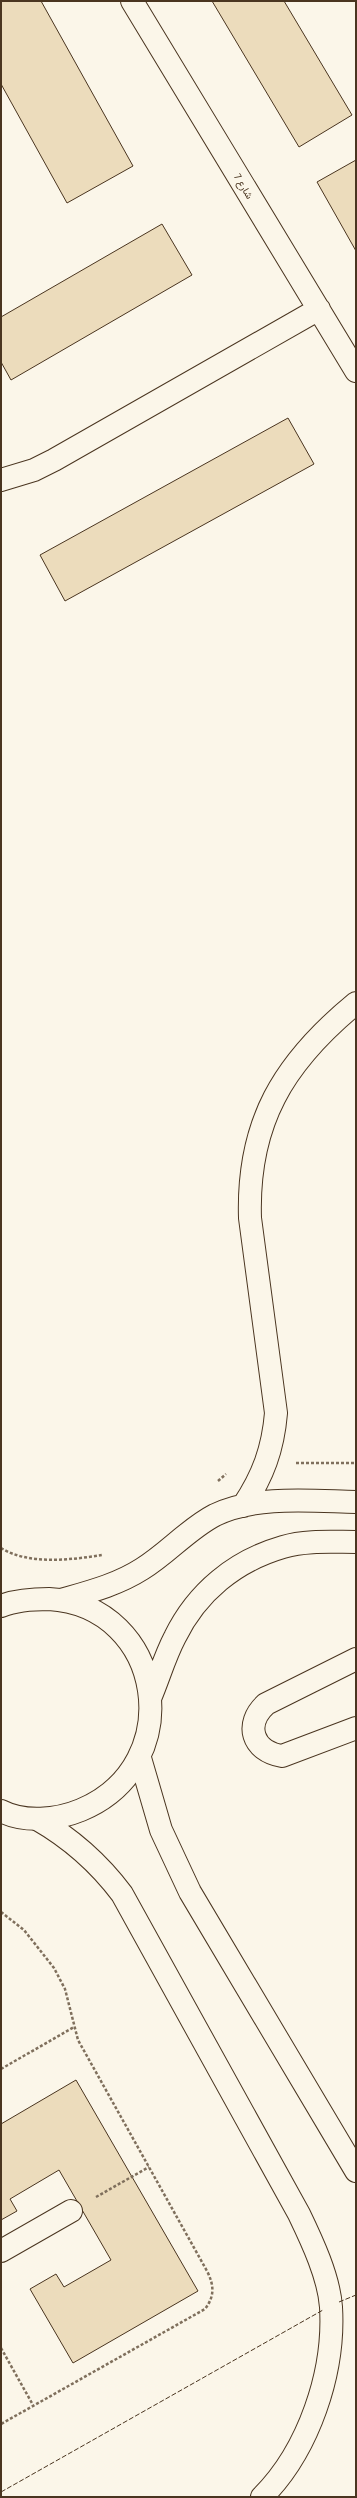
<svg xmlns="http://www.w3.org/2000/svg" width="357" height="2498" font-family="'Roboto Condensed',Vazirmatn,sans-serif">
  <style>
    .building { fill: #ecdcbc; stroke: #4a3520 }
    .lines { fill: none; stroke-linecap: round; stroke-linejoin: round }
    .minor-casing { stroke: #4a3520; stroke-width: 24 }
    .highway-casing { stroke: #4a3520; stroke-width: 24 }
    .path { stroke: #7f6f5c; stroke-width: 2.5; stroke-dasharray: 3 2; stroke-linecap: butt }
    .minor { stroke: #fbf6e9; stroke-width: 22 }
    .highway { stroke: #fbf6e9; stroke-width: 22 }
    .fence { stroke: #4a3520; stroke-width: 1; stroke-dasharray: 5 2; stroke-linecap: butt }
    .labels { text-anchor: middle; stroke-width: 3; stroke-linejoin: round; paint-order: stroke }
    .street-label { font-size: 10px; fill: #4a3520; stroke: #fbf6e9 }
  </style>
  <rect width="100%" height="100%" fill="#fbf6e9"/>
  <!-- building -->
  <path class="building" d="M1,1h40l92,165 -66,37 -66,-119z
    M212,1h72l68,114 -53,32z
    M356,160v91l-39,-69z
    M162,224l30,51 -181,105 -10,-18v-45z
    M288,418l26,46 -249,137 -25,-46z
    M76,2080l122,211 -125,72 -43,-74 26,-15 8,13 47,-27 -52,-90 -49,29 7,12 -16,9v-96z"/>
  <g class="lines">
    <!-- minor casing -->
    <g class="minor-casing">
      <path id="minor" d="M132,1l224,370
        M1,480l33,-10 20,-10 265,-151
        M243,1506c20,-30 30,-57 33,-93l-26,-195c-3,-95 33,-155 106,-215
        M61,1600c28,-8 56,-15 81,-31 26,-16 46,-40 73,-54 42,-20 96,-14 141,-13
        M1,1606c15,-6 32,-7 48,-7 116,7 140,166 32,211 -24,10 -57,13 -80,1
        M356,1659l-90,45c-22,20 -14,47 16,52l74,-28
        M151,1696c8,-19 14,-40 24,-59 22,-45 60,-76 108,-90 23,-7 49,-5 73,-5
        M1,2251l70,-40"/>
    </g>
    <!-- highway casing -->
    <g class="highway-casing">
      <path id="highway" d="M140,1758l21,72 29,62 166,279
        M37,1819c35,20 61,43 85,75l177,320c13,27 30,63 32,93 4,65 -22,143 -69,190"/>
    </g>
    <!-- path -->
    <path class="path" d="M296,1463h60
      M218,1481l8,-7
      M1,1548c27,17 70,12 101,7
      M1,1912l23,18 30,38 11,21 13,51 129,231c7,14 8,25 -2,38l-204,115
      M1,2069l73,-42
      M96,2197l53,-30
      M1,2348l32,57"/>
    <!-- minor -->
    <use href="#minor" class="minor"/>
    <!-- highway -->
    <use href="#highway" class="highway"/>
    <!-- fence -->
    <path class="fence" d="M339,2302l17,-7
      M1,2492l322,-182"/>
  </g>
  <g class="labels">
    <!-- street labels -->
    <g class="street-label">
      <text transform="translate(244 186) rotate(59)" y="4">شارع 7</text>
    </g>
  </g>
  <!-- border -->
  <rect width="357" height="2498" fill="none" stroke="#4a3520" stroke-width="4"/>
</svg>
